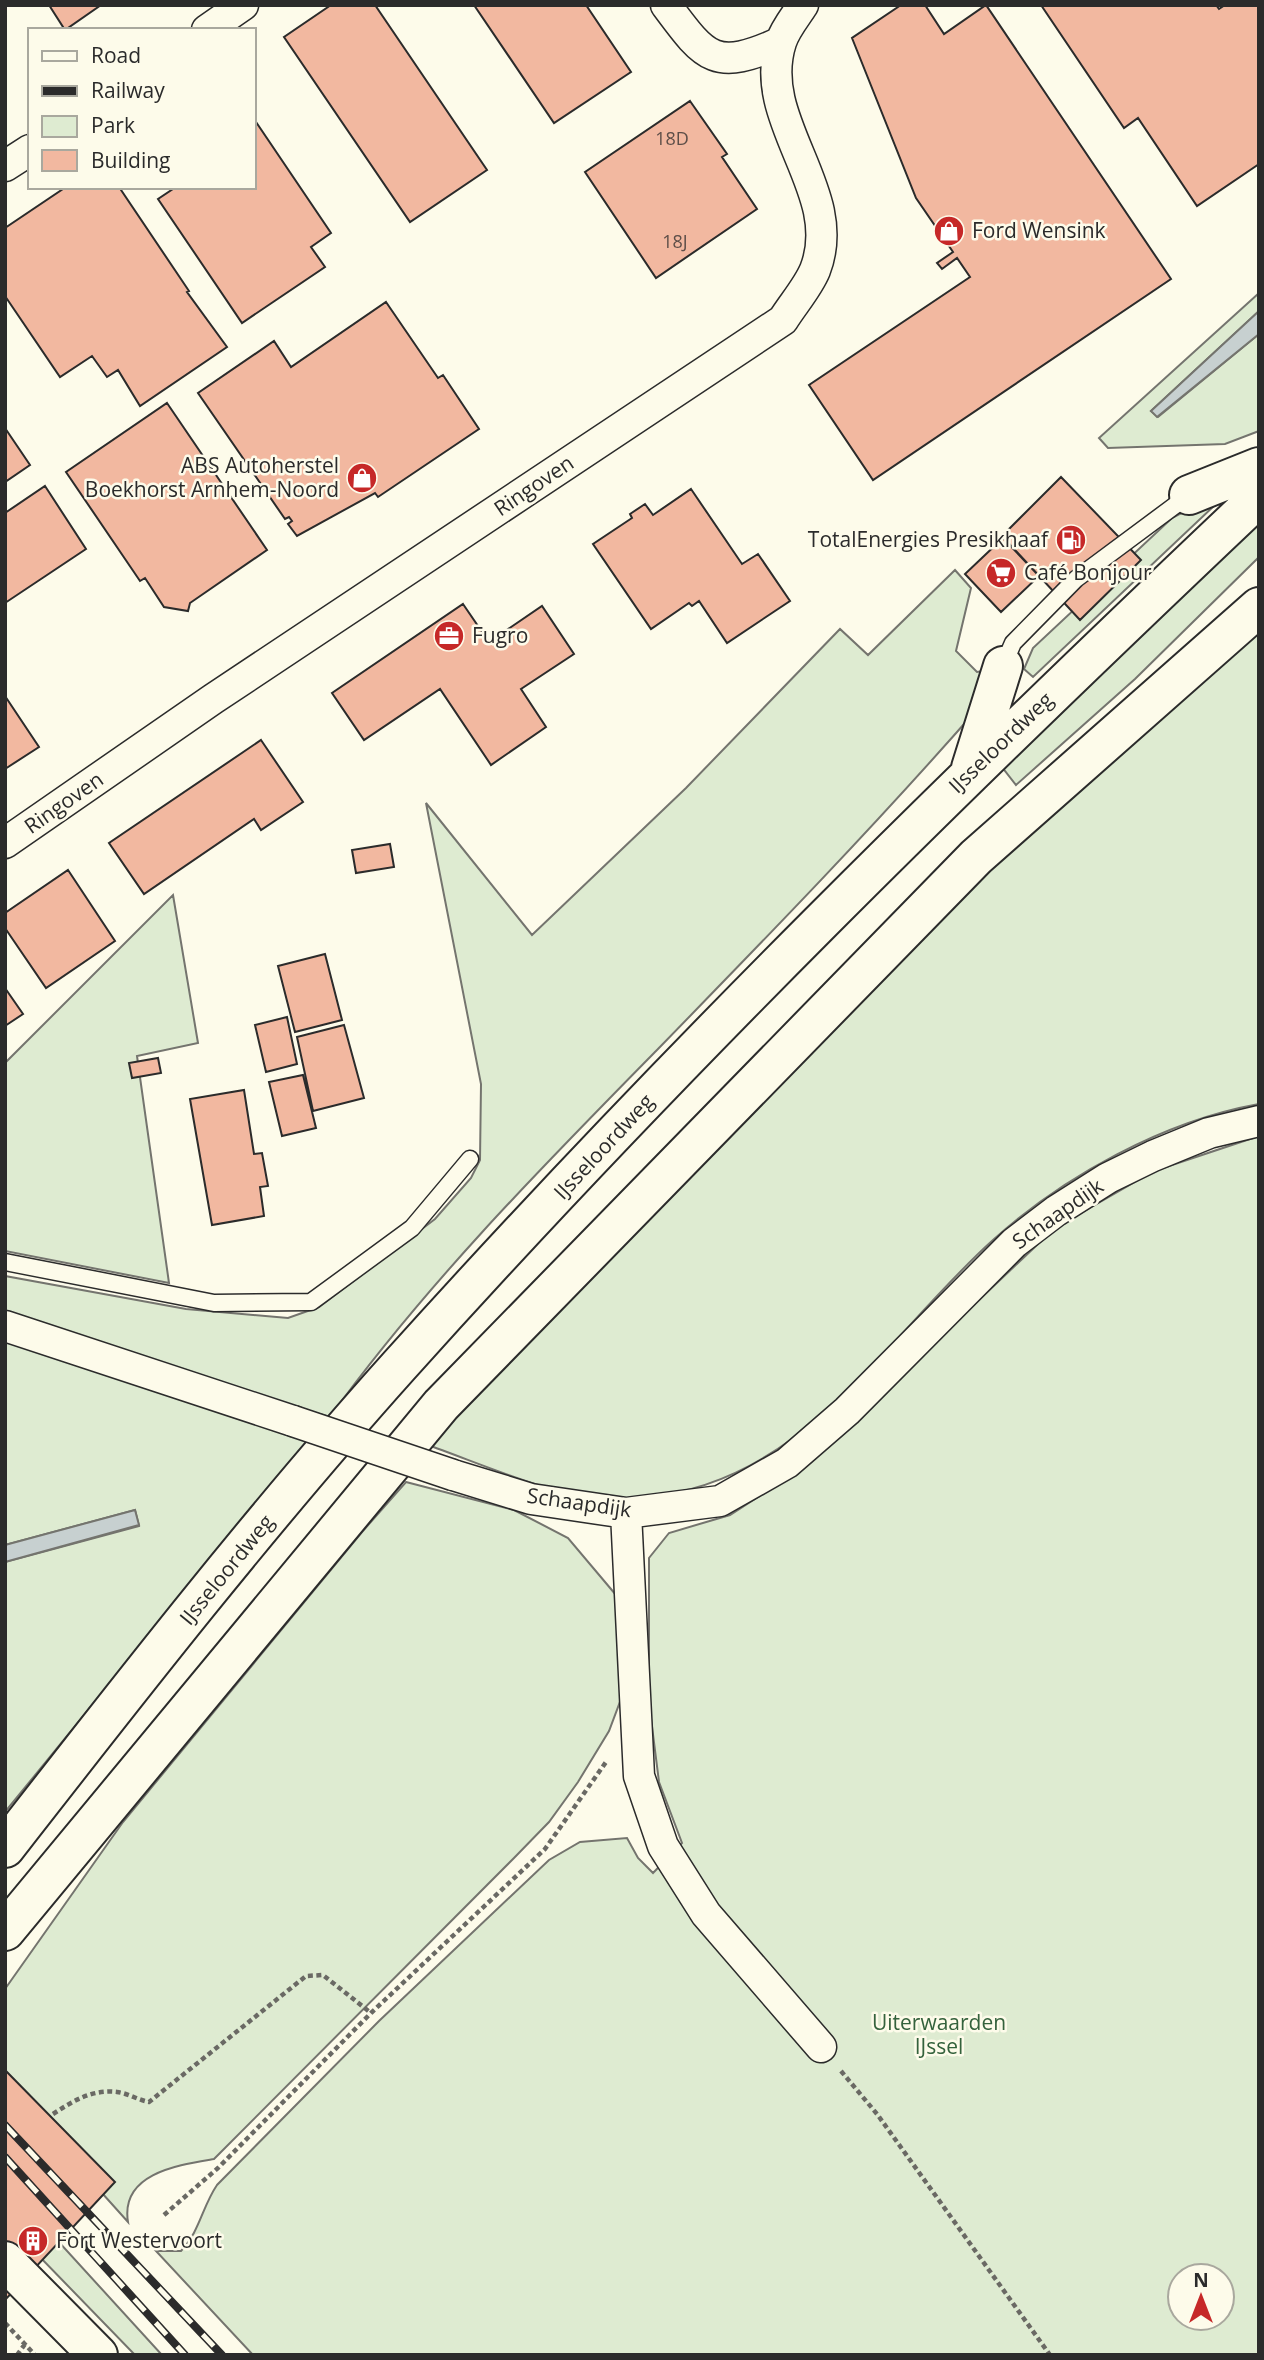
<svg xmlns="http://www.w3.org/2000/svg" width="1264" height="2360" font-family="'Open Sans',sans-serif">
  <style>
    .green { fill: #deebd1; stroke: #74746e; stroke-width: 2; fill-rule: evenodd }
    .water { fill: #c7d0d0; stroke: #74746e; stroke-width: 2 }
    .building { fill: #f2b8a0; stroke: #2b2b2b; stroke-width: 2 }
    .lines { fill: none; stroke-linecap: round; stroke-linejoin: round }
    .service-casing { stroke: #2b2b2b; stroke-width: 19 }
    .minor-casing { stroke: #2b2b2b; stroke-width: 33 }
    .primary-casing { stroke: #2b2b2b; stroke-width: 42 }
    .trunk-casing { stroke: #2b2b2b; stroke-width: 42 }
    .path { stroke: #6a6964; stroke-width: 4.5; stroke-dasharray: 5 3.5; stroke-linecap: butt }
    .service { stroke: #fdfbea; stroke-width: 16 }
    .minor { stroke: #fdfbea; stroke-width: 30 }
    .primary { stroke: #fdfbea; stroke-width: 38 }
    .trunk { stroke: #fdfbea; stroke-width: 38 }
    .rail-casing { stroke: #2b2b2b; stroke-width: 8 }
    .rail { stroke: #fdfbea; stroke-width: 5; stroke-dasharray: 16; stroke-linecap: butt }
    .minor-bridge-casing { stroke: #2b2b2b; stroke-width: 33; stroke-linecap: butt }
    .minor-bridge { stroke: #fdfbea; stroke-width: 30 }
    .labels { text-anchor: middle; stroke-width: 5; stroke-linejoin: round; paint-order: stroke }
    .number-label { font-size: 18px; fill: #5d4e48 }
    .poi-label { font-size: 21px; fill: #2b2b2b; stroke: #fdfbea; text-anchor: start }
    .street-label { font-size: 21px; fill: #2b2b2b; stroke: #fdfbea }
    .park-label { font-size: 21px; fill: #34623c; stroke: #fdfbea }
  </style>
  <rect width="100%" height="100%" fill="#fdfbea"/>
  <!-- green -->
  <path class="green" d="M1259,293v18l-108,100 7,6 101,-83v97l-34,13 -117,4 -9,-10z
    M1210,498l6,6 -183,173 -9,-8 9,-21 139,-130z
    M1259,523v34l-124,122 -119,106 -14,-18z
    M955,570l16,18 -15,63 21,21 13,-2 -11,37c-103,118 -213,231 -322,343 -114,116 -231,234 -327,367l-151,-44 -174,-59v-38l181,33 102,9 31,-11 116,-88 36,-41 9,-18 1,-76 -55,-281 106,132 154,-147 154,-159 28,26z
    M1259,620v484c-95,17 -195,72 -266,136 -108,97 -190,245 -349,257 -12,1 -25,4 -37,3 -60,-6 -125,-36 -182,-56l230,-243 509,-505z
    M173,895l25,148 -61,13 32,227 -164,-32v-188z
    M1259,1136v1219h-1006l-97,-104h25c19,-20 21,-44 36,-66l162,-164 170,-161 31,-18 47,-4 11,20 15,15 29,-30 -23,-61 -10,-79v-145l20,-25 61,-18 68,-44 257,-243 99,-57zM1180,2276h42v42h-42z
    M5,1340l305,98 -305,374v-250l134,-36 -4,-16 -130,35z
    M406,1482l108,28 54,28 48,57 8,96 -15,40 -31,51 -29,40 -35,36 -300,301c-35,6 -94,14 -86,63l-123,-137v-96l118,-167 239,-290z
    M5,2183l157,172h-27l-130,-134z"/>
  <!-- water -->
  <path class="water" d="M1259,311v23l-102,83 -6,-6z
    M135,1510l4,15 -134,37v-17z"/>
  <!-- building -->
  <path class="building" d="M49,5h52l-36,25z
    M331,5h44l112,165 -77,52 -126,-185z
    M474,5h112l45,67 -77,51z
    M901,5h24l19,29 42,-29 185,274 -298,201 -64,-95 161,-108 -13,-19 -15,11 -5,-6 16,-11 -37,-54 -64,-160z
    M1041,5h175l3,4 6,-4h34v159l-62,42 -59,-88 -14,10z
    M690,101l37,53 -5,3 35,52 -101,69 -71,-106z
    M254,119l77,114 -20,14 14,20 -83,56 -84,-124 18,-12h78z
    M66,187h53l70,104 -2,1 40,55 -87,59 -22,-36 -11,7 -15,-21 -32,21 -55,-81v-68z
    M386,302l52,76 5,-3 36,54 -101,68 -3,-4 -78,43 -9,-12 4,-3 -3,-4 -4,2 -87,-126 76,-52 17,26z
    M167,403l100,147 -77,53 -2,8 -24,-4 -19,-29 -5,3 -74,-109z
    M5,428l25,37 -25,17z
    M1061,477l80,83 -61,60 -78,-84z
    M45,486l41,63 -81,54v-90z
    M691,489l51,75 16,-10 32,47 -63,42 -28,-42 -7,5 -3,-3 -38,26 -58,-85 39,-26 -2,-4 15,-10 8,11z
    M1003,538l36,38 -38,36 -36,-38z
    M463,604l26,38 53,-36 32,48 -53,35 25,38 -55,38 -51,-76 -76,51 -32,-47z
    M5,696l34,51 -34,22z
    M261,740l42,62 -42,28 -7,-11 -110,75 -35,-51z
    M390,844l4,23 -38,6 -4,-23z
    M68,870l47,71 -69,47 -41,-60v-15z
    M325,954l17,66 -47,12 -17,-66z
    M5,988l18,26 -18,12z
    M287,1017l10,47 -31,8 -11,-47z
    M344,1025l20,73 -51,13 -16,-74z
    M158,1058l3,15 -29,5 -3,-15z
    M303,1075l13,53 -34,8 -13,-54z
    M244,1090l10,64 8,-1 6,33 -8,1 4,29 -52,9 -22,-126z
    M5,2070l110,112 -110,118z"/>
  <g class="lines">
    <!-- service casing -->
    <g class="service-casing">
      <path id="service" d="M1003,666l10,-23 63,-64 113,-84
        M5,1262l209,41 97,-1 101,-74 58,-69"/>
    </g>
    <!-- minor casing -->
    <g class="minor-casing">
      <path id="minor" d="M666,5c40,54 49,67 115,37
        M207,30l36,-25
        M5,166l25,-16
        M5,843l208,-144 570,-379c10,-16 25,-33 32,-50 31,-79 -60,-148 -34,-228 4,-13 15,-26 22,-37
        M5,1326l288,95
        M453,1475l78,24 95,14 94,-12 67,-38 60,-52 167,-168 42,-32 52,-33 45,-22 56,-23 50,-12
        M626,1513l13,263 24,70 43,68 115,133"/>
    </g>
    <!-- primary casing -->
    <g class="primary-casing">
      <path id="primary" d="M5,2261l93,94"/>
    </g>
    <!-- trunk casing -->
    <g class="trunk-casing">
      <path id="trunk" d="M1189,495l70,-28
        M971,768l32,-102
        M5,1848c127,-163 255,-327 393,-481 273,-304 564,-589 861,-870
        M5,1931l436,-526 535,-548 283,-250"/>
    </g>
    <!-- path -->
    <path class="path" d="M841,2071l36,43 173,241
      M53,2114c20,-13 39,-25 64,-22 10,1 21,8 32,10l157,-126 17,-1 48,38
      M164,2215l54,-47 153,-155 174,-164 61,-87
      M5,2323l30,32
      M17,2355l8,-11"/>
    <!-- service -->
    <use href="#service" class="service"/>
    <!-- minor -->
    <use href="#minor" class="minor"/>
    <!-- primary -->
    <use href="#primary" class="primary"/>
    <!-- trunk -->
    <use href="#trunk" class="trunk"/>
    <!-- rail casing -->
    <g class="rail-casing">
      <path id="rail" d="M5,2125l217,230
        M5,2157l180,198"/>
    </g>
    <!-- rail -->
    <use href="#rail" class="rail"/>
    <!-- minor-bridge casing -->
    <g class="minor-bridge-casing">
      <path id="minor-bridge" d="M293,1421l160,54"/>
    </g>
    <!-- minor-bridge -->
    <use href="#minor-bridge" class="minor-bridge"/>
  </g>
  <!-- icons -->
  <defs>
    <g id="shop-disc" transform="scale(1.575)"><circle r="9.5" fill="#c62828" stroke="#fdfbea"/><path d="M-5-2.5h2.3a2.7 3.5 0 0 1 5.4 0H5L5.5 6h-11ZM-1.5-2.5h3a1.5 2.3 0 0 0-3 0Z" fill="#fff"/></g>
    <g id="fuel-disc" transform="scale(1.575)"><circle r="9.5" fill="#c62828" stroke="#fdfbea"/><path d="M-5.5-6h7V0h2V4h1.3V-2.5L3-4.5l.8-.8L6-3V5H2.5V1h-1V6h-7ZM-4.2-4.7v3.2H.2V-4.7Z" fill="#fff"/></g>
    <g id="supermarket-disc" transform="scale(1.575)"><circle r="9.5" fill="#c62828" stroke="#fdfbea"/><path d="M-6-5.5h2.5l.6 2H6L4.5 2H-2.5L-4.4-4H-6ZM-1.5 3.2a1.3 1.3 0 1 0 .1 0ZM3 3.2a1.3 1.3 0 1 0 .1 0Z" fill="#fff"/></g>
    <g id="office-disc" transform="scale(1.575)"><circle r="9.5" fill="#c62828" stroke="#fdfbea"/><path d="M-6-3h4V-5.5h4V-3h4V5H-6ZM-1-4.5V-3h2v-1.5ZM-6 0V1H6V0Z" fill="#fff"/></g>
    <g id="building-disc" transform="scale(1.575)"><circle r="9.5" fill="#c62828" stroke="#fdfbea"/><path d="M-4-6H4V6H1V3H-1V6H-4ZM-2.5-4.3h1.7v1.8h-1.7ZM.8-4.3h1.7v1.8H.8ZM-2.5-1h1.7V.8h-1.7ZM.8-1h1.7V.8H.8Z" fill="#fff"/></g>
  </defs>
  <g fill-rule="evenodd">
    <use href="#shop-disc" x="949" y="231"/>
    <use href="#shop-disc" x="362" y="478"/>
    <use href="#fuel-disc" x="1071" y="540"/>
    <use href="#supermarket-disc" x="1001" y="573"/>
    <use href="#office-disc" x="449" y="636"/>
    <use href="#building-disc" x="33" y="2241"/>
  </g>
  <g class="labels">
    <!-- number labels -->
    <g class="number-label">
      <text x="672" y="145">18D</text>
      <text x="675" y="248">18J</text>
    </g>
    <!-- poi labels -->
    <g class="poi-label">
      <text x="972" y="238">Ford Wensink</text>
      <text x="339" y="473" text-anchor="end">ABS Autoherstel<tspan x="339" dy="24">Boekhorst Arnhem-Noord</tspan></text>
      <text x="1048" y="547" text-anchor="end">TotalEnergies Presikhaaf</text>
      <text x="1024" y="580">Café Bonjour</text>
      <text x="472" y="643">Fugro</text>
      <text x="56" y="2248">Fort Westervoort</text>
    </g>
    <!-- street labels -->
    <g class="street-label">
      <text transform="translate(534 486) rotate(-34)" y="7">Ringoven</text>
      <text transform="translate(1001 743) rotate(-44)" y="7">IJsseloordweg</text>
      <text transform="translate(64 803) rotate(-35)" y="7">Ringoven</text>
      <text transform="translate(604 1147) rotate(-47)" y="7">IJsseloordweg</text>
      <text transform="translate(1058 1214) rotate(-35)" y="7">Schaapdijk</text>
      <text transform="translate(579 1503) rotate(8)" y="7">Schaapdijk</text>
      <text transform="translate(227 1570) rotate(-51)" y="7">IJsseloordweg</text>
    </g>
    <!-- park labels -->
    <g class="park-label">
      <text x="939" y="2030">Uiterwaarden<tspan x="939" dy="24">IJssel</tspan></text>
    </g>
  </g>
  <!-- border -->
  <rect width="1264" height="2360" fill="none" stroke="#2b2b2b" stroke-width="14"/>
  <!-- legend -->
  <rect x="28" y="28" width="228" height="161" fill="#fdfbea" stroke="#a9a89e" stroke-width="2"/>
  <rect x="42" y="51" width="35" height="10" fill="#fdfbea" stroke="#a9a89e" stroke-width="2"/>
  <text x="91" y="63" font-size="21" fill="#2b2b2b">Road</text>
  <rect x="42" y="86" width="35" height="10" fill="#2b2b2b" stroke="#a9a89e" stroke-width="2"/>
  <text x="91" y="98" font-size="21" fill="#2b2b2b">Railway</text>
  <rect x="42" y="116" width="35" height="21" fill="#deebd1" stroke="#a9a89e" stroke-width="2"/>
  <text x="91" y="133" font-size="21" fill="#2b2b2b">Park</text>
  <rect x="42" y="150" width="35" height="21" fill="#f2b8a0" stroke="#a9a89e" stroke-width="2"/>
  <text x="91" y="168" font-size="21" fill="#2b2b2b">Building</text>
  <!-- north arrow -->
  <g transform="translate(1201 2297)"><circle r="33" fill="#fdfbea" stroke="#a9a89e" stroke-width="2"/>
  <path d="M0-5L12 26L0 18L-12 26Z" fill="#c62828"/>
  <text y="-10" font-size="19" font-weight="bold" text-anchor="middle" fill="#2b2b2b">N</text>
  </g>
</svg>
